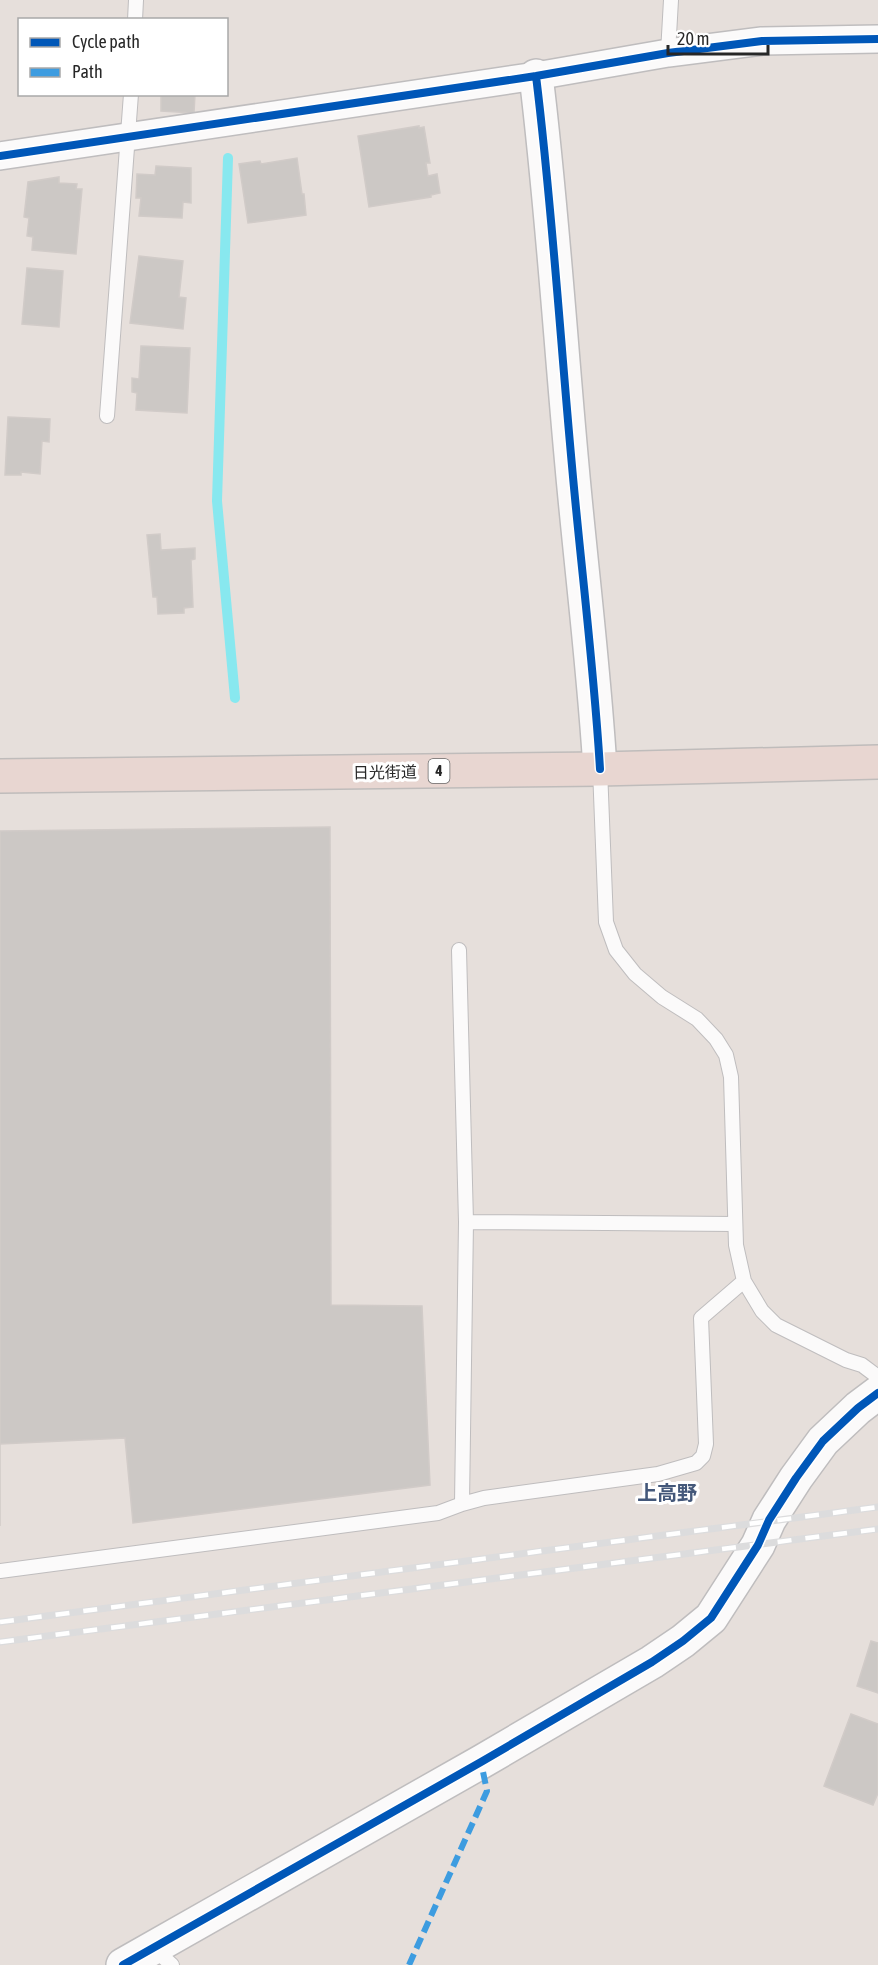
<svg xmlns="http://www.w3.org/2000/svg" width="878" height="1965" font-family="'Asap Condensed','Noto Sans JP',sans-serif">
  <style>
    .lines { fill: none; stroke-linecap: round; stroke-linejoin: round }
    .stream { stroke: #88e8ef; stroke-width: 10 }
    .building { fill: #ccc8c5; stroke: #d1cbc8; stroke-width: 1.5 }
    .lane-casing { stroke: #bfbdbe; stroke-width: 16 }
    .street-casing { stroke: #bfbdbe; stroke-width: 30 }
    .secondary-casing { stroke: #bfbdbe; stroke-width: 36 }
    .highway-casing { stroke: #bfbcbb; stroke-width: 36 }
    .lane { stroke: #fbfafa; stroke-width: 14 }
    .street { stroke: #fbfafa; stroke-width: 27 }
    .secondary { stroke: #fbfafa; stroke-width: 33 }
    .highway { stroke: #e8d6d1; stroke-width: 33 }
    .rail-casing { stroke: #dcdcdd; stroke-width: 7 }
    .rail { stroke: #fff; stroke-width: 4.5; stroke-dasharray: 14; stroke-linecap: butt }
    .quiet { stroke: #3d9ce0; stroke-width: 6; stroke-dasharray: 12 6; stroke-linecap: butt }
    .cycleway-casing { stroke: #fff; stroke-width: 11 }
    .cycleway { stroke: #0057b8; stroke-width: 8 }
    .labels { text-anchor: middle; stroke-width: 6; stroke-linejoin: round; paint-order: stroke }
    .shield { fill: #fff; stroke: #686868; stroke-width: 1.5 }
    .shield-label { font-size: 15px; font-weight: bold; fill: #272727 }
    .street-label { font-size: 16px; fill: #272727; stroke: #fff }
    .quarter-label { font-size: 20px; font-weight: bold; fill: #44587a; stroke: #fff }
  </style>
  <rect width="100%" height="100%" fill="#e6dfdb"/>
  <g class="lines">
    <!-- stream -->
    <path class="stream" d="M228,158l-11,343 18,197"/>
  </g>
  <!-- building -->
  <path class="building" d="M161,94h34l-1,19 -33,-2z
    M419,126v2l5,-1 6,36h-4l2,13 9,-2 3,19 -9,2v2l-62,10 -11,-71z
    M297,158l5,36h2l2,21 -58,8 -9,-59 21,-3 1,3z
    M156,166l35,2v35l-8,-1 -1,16 -43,-2 2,-18h-5l1,-24 18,1z
    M59,177v6l18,1 -1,5h6l-6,65 -44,-4 1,-13 -6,-1 2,-18 -5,-1 4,-35z
    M139,256l44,5 -4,36 7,1 -3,31 -53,-6z
    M27,268l36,3 -4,56 -37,-3z
    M141,346l49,2 -3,65 -51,-3 1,-17 -5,-1v-14l7,1z
    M8,417l42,2 -1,23 -7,-1 -2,33 -19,-2v3h-16z
    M160,534l1,16 34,-2v11l-4,1 2,47 -9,1v5l-26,1 -1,-17h-4l-6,-62z
    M330,827l1,478 91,1 8,179 -297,38 -8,-85 -125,6v82v-695z
    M871,1641l7,2v50l-21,-7z
    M851,1714l27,10v69l-5,12 -49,-19z"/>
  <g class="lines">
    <!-- lane casing -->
    <g class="lane-casing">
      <path id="lane" d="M135,20l1,-20
        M668,53l3,-53
        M107,416l24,-322
        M600,769l6,153 10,28 19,24 27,23 35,22 19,20 10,16 5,22 5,168 8,36 18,30 14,14 70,35 16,5 16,12
        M466,1222l269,2
        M462,1504l22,-6 174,-24 38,-11 7,-7 3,-12 -5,-126 43,-37
        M0,1571l438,-58 24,-9 4,-282 -7,-272
        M153,1948l19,17"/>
    </g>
    <!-- street casing -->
    <g class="street-casing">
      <path id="street" d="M0,156l536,-80 132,-23 94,-12 116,-2"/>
    </g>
    <!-- secondary casing -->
    <g class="secondary-casing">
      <path id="secondary" d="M536,76c16,129 24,260 36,390 9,101 22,202 28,303
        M123,1965l358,-203 171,-100 31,-21 28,-23 47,-73 11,-25 27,-42 27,-37 35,-33 20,-15"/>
    </g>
    <!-- highway casing -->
    <g class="highway-casing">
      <path id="highway" d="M0,776l600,-7 278,-7"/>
    </g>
    <!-- lane -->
    <use href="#lane" class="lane"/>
    <!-- street -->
    <use href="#street" class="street"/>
    <!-- secondary -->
    <use href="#secondary" class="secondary"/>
    <!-- highway -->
    <use href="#highway" class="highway"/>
    <!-- rail casing -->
    <g class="rail-casing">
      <path id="rail" d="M0,1622l878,-115
        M0,1642l878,-113"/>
    </g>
    <!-- rail -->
    <use href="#rail" class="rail"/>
    <!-- quiet -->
    <path class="quiet" d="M409,1965l78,-174 -6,-29"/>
    <!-- cycleway casing -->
    <g class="cycleway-casing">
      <path id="cycleway" d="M536,76c16,129 24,260 36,390 9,101 22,202 28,303
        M0,156l536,-80 132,-23 94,-12 116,-2
        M123,1965l358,-203 171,-100 31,-21 28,-23 47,-73 11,-25 27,-42 27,-37 35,-33 20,-15"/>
    </g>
    <!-- cycleway -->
    <use href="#cycleway" class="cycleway"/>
  </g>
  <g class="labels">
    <!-- shield labels -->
    <rect class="shield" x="428.5" y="759" width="21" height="24" rx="4.5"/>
    <g class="shield-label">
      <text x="439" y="776">4</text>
    </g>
    <!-- street labels -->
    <g class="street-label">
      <text transform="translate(385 772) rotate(-1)" y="6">日光街道</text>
    </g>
    <!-- quarter labels -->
    <g class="quarter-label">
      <text x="667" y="1500">上高野</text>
    </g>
  </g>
  <!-- legend -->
  <rect x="18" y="18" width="210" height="78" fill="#ffffff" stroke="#a9a9a9" stroke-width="1.5"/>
  <rect x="30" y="38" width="30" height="9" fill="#0057b8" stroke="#a9a9a9" stroke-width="1.5"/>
  <text x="72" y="48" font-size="18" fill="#272727">Cycle path</text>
  <rect x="30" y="68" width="30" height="9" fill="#3d9ce0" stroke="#a9a9a9" stroke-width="1.5"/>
  <text x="72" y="78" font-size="18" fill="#272727">Path</text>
  <!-- scale -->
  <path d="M668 45v9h100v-9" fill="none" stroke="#272727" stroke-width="3"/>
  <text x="677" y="45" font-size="18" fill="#272727" stroke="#ffffff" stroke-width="4.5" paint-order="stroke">20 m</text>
</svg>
